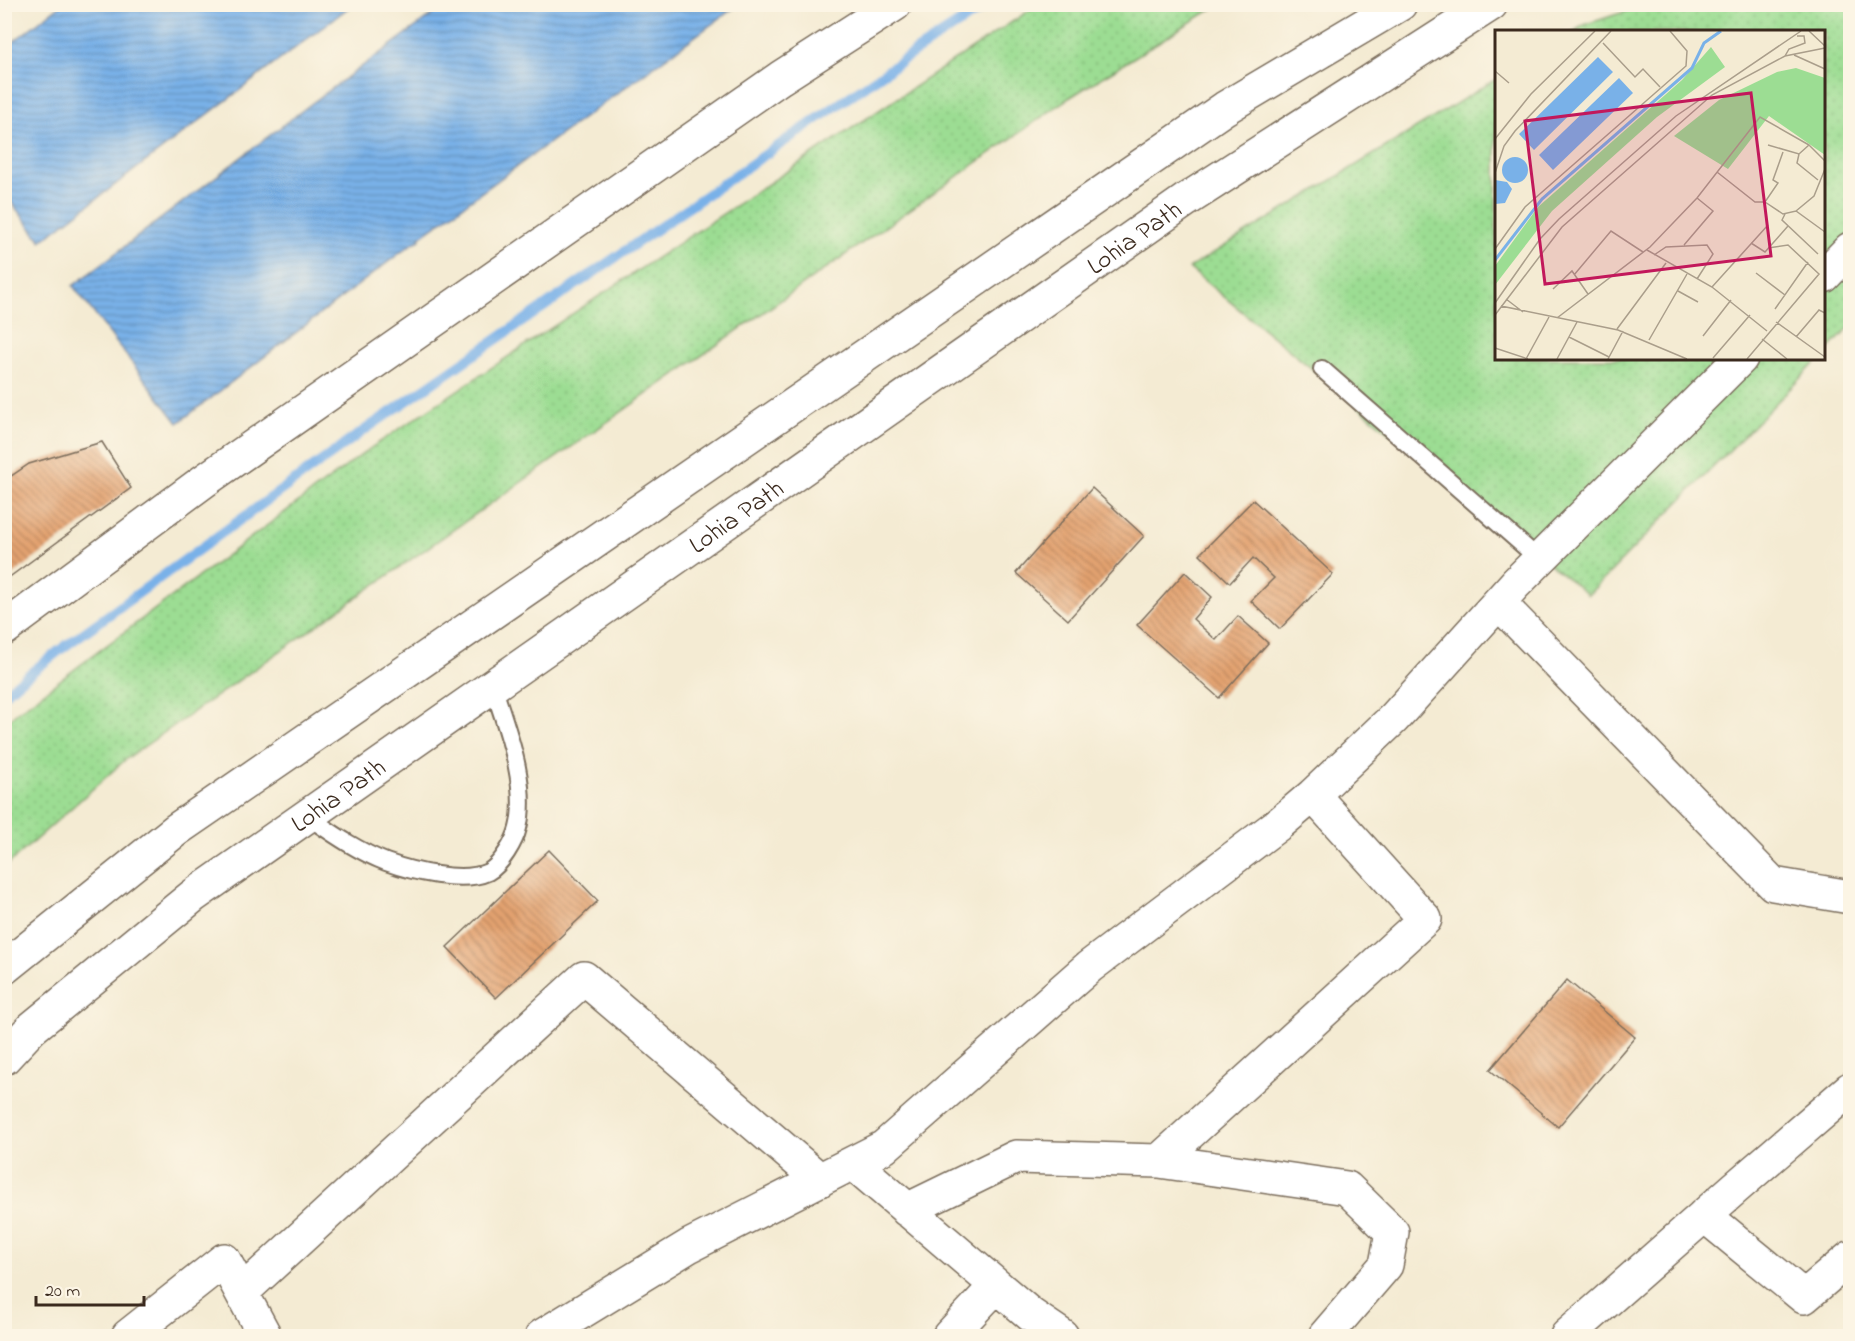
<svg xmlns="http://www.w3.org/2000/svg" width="1855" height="1341" font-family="'Indie Flower',sans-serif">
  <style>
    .grass { fill: url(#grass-dots); stroke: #6c8458; stroke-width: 1.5 }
    .water { fill: url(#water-rules); stroke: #5a6e83; stroke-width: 1.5 }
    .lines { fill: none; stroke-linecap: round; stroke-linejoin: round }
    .stream { stroke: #79b1e8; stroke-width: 10 }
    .building { fill: url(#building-back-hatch) }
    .lane-casing { stroke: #7c6e5d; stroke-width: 20 }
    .street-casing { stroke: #7c6e5d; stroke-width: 36 }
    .secondary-casing { stroke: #7c6e5d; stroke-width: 36 }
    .lane { stroke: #fff; stroke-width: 16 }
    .street { stroke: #fff; stroke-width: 33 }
    .secondary { stroke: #fff; stroke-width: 33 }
    .labels { text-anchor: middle; stroke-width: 4.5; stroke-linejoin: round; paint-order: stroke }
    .street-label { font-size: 26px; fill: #3b2a1e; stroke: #fcf5e5 }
    .inset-river { fill: none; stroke: #79b1e8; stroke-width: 3 }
    .inset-road { fill: none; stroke: #aa9e8b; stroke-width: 1.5 }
    .view { fill: #c2185b; fill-opacity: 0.15; stroke: #c2185b; stroke-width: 3 }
    .inset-edge { fill: none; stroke: #3b2a1e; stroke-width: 3 }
  </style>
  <defs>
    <pattern id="grass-dots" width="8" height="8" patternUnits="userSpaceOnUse" patternTransform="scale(1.5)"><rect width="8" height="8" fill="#9cdd93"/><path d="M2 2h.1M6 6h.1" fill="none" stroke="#87be7e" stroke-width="1.8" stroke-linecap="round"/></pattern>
    <pattern id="water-rules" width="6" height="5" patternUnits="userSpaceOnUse" patternTransform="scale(1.5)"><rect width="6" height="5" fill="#79b1e8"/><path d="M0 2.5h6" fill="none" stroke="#6490bb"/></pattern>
    <pattern id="building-back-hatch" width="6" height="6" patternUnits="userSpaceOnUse" patternTransform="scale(1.5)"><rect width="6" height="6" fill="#e3a270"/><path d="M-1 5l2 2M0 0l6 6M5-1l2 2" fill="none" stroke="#b9845b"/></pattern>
  </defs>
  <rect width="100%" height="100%" fill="#fcf5e5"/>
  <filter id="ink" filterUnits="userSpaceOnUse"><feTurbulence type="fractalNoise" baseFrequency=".0167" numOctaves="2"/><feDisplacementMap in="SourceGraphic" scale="12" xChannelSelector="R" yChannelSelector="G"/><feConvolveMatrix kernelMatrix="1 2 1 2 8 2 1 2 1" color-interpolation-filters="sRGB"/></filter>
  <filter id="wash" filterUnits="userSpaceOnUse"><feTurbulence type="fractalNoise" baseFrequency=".008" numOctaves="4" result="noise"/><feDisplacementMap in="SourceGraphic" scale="24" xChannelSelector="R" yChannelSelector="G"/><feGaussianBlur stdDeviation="1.35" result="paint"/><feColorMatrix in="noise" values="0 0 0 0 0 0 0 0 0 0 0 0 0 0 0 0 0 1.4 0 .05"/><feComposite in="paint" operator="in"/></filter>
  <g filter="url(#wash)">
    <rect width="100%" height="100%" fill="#f4ebd3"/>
    <!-- grass -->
    <path class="grass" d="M1039,4l179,1 -149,93 -944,662 -120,107v-144l11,-10 356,-266z
      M1645,5h205v322l-26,27v-322h-251l11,-7z
      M1496,79v279l323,1 -231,236 -399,-327z"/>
    <!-- water -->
    <path class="water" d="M62,4h290v1l-311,236 -36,-47v-146z
      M447,4l291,1 -319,233 1,2 -7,3 -235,180 -105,-137 239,-183z"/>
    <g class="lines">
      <!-- stream -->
      <path class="stream" d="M4,694l56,-44 306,-221 550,-378 73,-47"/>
    </g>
    <g id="blocks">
      <!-- building -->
      <path class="building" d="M102,442l29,46 -127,93v-100l25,-17z
        M1092,488l52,48 -76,84 -52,-47z
        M1253,500l80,74 -53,55 -29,-28 23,-23 -21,-20 -23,25 -30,-29z
        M1185,572l27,25 -19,22 23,21 22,-24 30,27 -49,55 -82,-73z
        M549,850l49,51 -102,97 -49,-51z
        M1567,980l68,57 -77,90 -68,-57z"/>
    </g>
  </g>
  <g filter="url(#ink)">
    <use href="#blocks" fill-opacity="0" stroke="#7c6e5d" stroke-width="1.5"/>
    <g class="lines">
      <!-- lane casing -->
      <g class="lane-casing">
        <path id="lane" d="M1322,369l218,191
          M307,816c25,17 50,35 79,46 25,9 76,22 102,10 13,-7 27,-31 30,-44 11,-44 -12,-101 -25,-142"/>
      </g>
      <!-- street casing -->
      <g class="street-casing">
        <path id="street" d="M1824,276l26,-27
          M1499,603l274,281 77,13
          M4,629l200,-148 576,-403 115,-74
          M1159,1161l266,-242 -112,-124
          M853,1163l178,152 31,21
          M907,1210l109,-53 143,4 188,27 45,44 -6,33 -61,71
          M1704,1215l100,82 46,-39
          M242,1292l342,-314 236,202
          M128,1336l96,-76 41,76
          M542,1336l147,-90 195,-99 205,-180 191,-144 33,-28 81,-77 122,-135 225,-225
          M949,1336l47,-50
          M1567,1336l167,-147 116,-100"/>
      </g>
      <!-- secondary casing -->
      <g class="secondary-casing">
        <g id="secondary">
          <path d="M4,968l172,-138 1049,-722 175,-104"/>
          <path id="s1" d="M4,1058l28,-30 161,-132 993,-696 305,-196"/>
        </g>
      </g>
      <!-- lane -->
      <use href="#lane" class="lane"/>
      <!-- street -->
      <use href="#street" class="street"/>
      <!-- secondary -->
      <use href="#secondary" class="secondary"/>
    </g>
  </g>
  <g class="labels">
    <!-- street labels -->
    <g class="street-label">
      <text dy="9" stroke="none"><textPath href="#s1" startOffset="1398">Lohia Path</textPath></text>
      <text dy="9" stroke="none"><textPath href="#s1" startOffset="912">Lohia Path</textPath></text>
      <text dy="9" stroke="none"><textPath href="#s1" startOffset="426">Lohia Path</textPath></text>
    </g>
  </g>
  <!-- overview -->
  <g transform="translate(1495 30)">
    <rect width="330" height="330" fill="#f4ebd3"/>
    <path d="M216,17l14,20 -68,50 -105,94 -57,74v-19l43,-59 144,-127zM301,38l29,10v77l-56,-39 -41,53 -54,-33 45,-36 58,-28z" fill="#9cdd93"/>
    <path d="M103,27l15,15 -79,78 -15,-16zM124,48l14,15 -80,77 -14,-15zM7 140a13 13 0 1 1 26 0a13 13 0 1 1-26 0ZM0,150l12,2 5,7 -7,14 -10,1z" fill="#79b1e8"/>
    <path class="inset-river" d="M0,230l47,-61 150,-131 12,-25 17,-12"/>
    <path class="inset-road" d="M314,1l16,15M108,13l32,34 8,-8 17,18M299,25l31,14M290,26l4,-7 16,-6 -1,-7h-7M0,41l14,12M0,109l36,-45 64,-63M273,115l31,9 10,-9 16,16M304,124l-2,9 21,17M222,142l38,30h10l13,-19 -5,-3 10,-28M0,143l9,-27 11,-15 96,-100M270,172l18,12 13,-3 29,21M301,181l18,-15 11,-27M290,184l-3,6 36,34M256,213l14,9 23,-26M189,215l29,-34 -16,-13M0,219l30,-42 161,-141 1,-15 -17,-20M152,220l65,37 55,44M159,225l12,-8 41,-2 6,9 -16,25M261,243l29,22M79,245l37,-44 32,21M217,257l56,-62M58,259l19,-18 16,23M183,261l20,11M11,269l17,13M0,273l45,-64 19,-20 117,-103 125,-85M6,276l117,24 69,29M280,279l33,-47M0,285l67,-88 150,-132 73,-39 40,-8M62,288l93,-71 47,-49 63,-81 49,28M281,292l49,35M122,299l49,-66M208,306l28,-36M74,307l40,20M301,307l23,-27 6,3M267,309l25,20M154,310l38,-66M0,318l33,11M218,328l37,-43M31,329l23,-42M62,329l20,-37M113,329l15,-28M252,329l72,-85 -31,-29 -20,3"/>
    <path class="view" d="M256,63l20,163 -226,28 -20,-163z"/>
    <rect width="330" height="330" class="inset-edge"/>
  </g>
  <!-- margin -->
  <rect width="1855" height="1341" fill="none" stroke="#fcf5e5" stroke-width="24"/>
  <!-- scale -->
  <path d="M36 1296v9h108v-9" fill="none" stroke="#3b2a1e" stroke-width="3"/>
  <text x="45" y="1296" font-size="18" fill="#3b2a1e" stroke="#fcf5e5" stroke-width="4.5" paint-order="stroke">20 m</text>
</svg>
